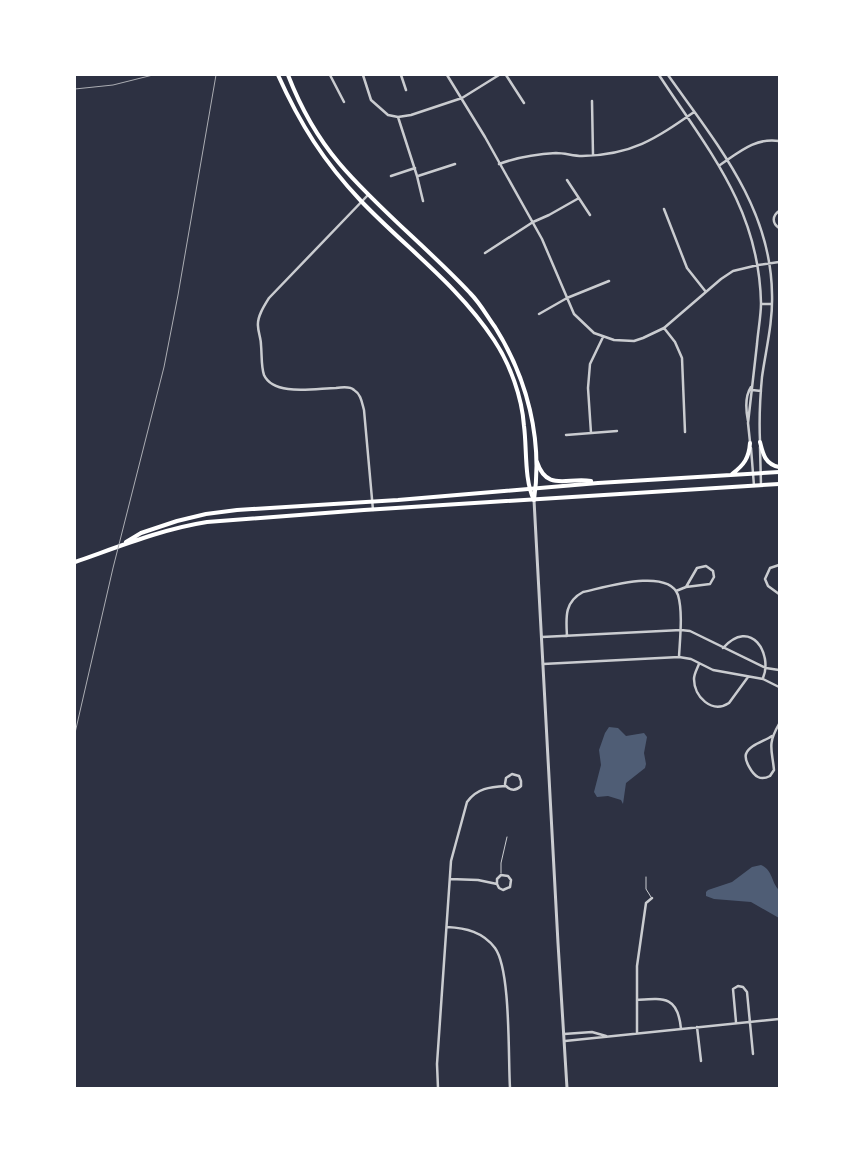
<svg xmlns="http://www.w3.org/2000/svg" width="854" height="1163" font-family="Commissioner,sans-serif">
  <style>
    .water { fill: #4f5d75 }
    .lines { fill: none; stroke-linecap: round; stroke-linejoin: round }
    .service { stroke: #caccd0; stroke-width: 1 }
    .minor { stroke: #caccd0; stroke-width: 2.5 }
    .tertiary { stroke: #caccd0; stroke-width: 3 }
    .secondary { stroke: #fff; stroke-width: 4 }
    .primary { stroke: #fff; stroke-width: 4 }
    .rail { stroke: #abadb3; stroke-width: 1 }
  </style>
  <rect width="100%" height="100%" fill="#2d3142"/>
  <!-- water -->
  <path class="water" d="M609,727l9,1 8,8 18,-3 3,4 -3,16 2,11 -1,4 -19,15 -3,21 -2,-4 -13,-4 -11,1 -3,-5 7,-27 -2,-15 6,-17z
    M761,865c12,5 10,17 18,25v28l-28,-16 -37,-3 -8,-3v-4l2,-2 24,-8 20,-15z"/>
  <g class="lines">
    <!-- service -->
    <path class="service" d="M501,873v-10l6,-26
      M646,877v12l5,8"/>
    <!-- minor -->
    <path class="minor" d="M330,75l14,27
      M363,75l8,25 17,15 10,2 13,-2 51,-17 37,-23
      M401,75l5,15
      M447,75l38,62 57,102 32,75 20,19 20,7 20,1 9,-3 21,-10 57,-49 12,-8 25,-6 21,-3
      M506,75l18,28
      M659,75c49,75 100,133 102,228 0,13 -3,28 -4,41 -3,27 -6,53 -9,79l2,19
      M668,75c48,68 103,132 104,219 1,28 -6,55 -10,83 -2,21 -3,43 -2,64
      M592,101l1,54
      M398,117l19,59 6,25
      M499,164c19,-7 37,-10 57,-11 9,0 17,3 26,3 50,-1 73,-17 112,-44
      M720,165c18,-12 36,-28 59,-24
      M391,176l24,-8
      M418,176l37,-12
      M567,180l23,35
      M368,195l-99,103c-5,8 -12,19 -11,28 0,6 3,12 3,19 1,10 0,21 3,30 10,22 53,13 72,13 6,-1 14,-2 18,2 7,4 8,13 10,20l9,100
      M664,209l23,59 19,24
      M779,211c-7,5 -7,12 0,17
      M485,253l48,-31 16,-7 30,-17
      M761,304h11
      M539,314l28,-16 42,-17
      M664,328l11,14 7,16 3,74
      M752,390l9,1
      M748,421c-2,-10 -3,-25 3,-34
      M591,433l-3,-45 2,-24 13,-27
      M566,435l51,-4
      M760,447l1,38
      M751,448l3,38
      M779,565l-9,3 -5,11 3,7 11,8
      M676,591l10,-4 24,-3 4,-7 -1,-6 -7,-5 -9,2 -11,19
      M567,636c-1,-18 -3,-34 16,-44 20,-4 85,-25 95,3 5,17 2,43 1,62
      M542,637l139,-7 9,1 76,37 13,2
      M723,648c28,-31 50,6 40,30
      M543,664l136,-7 12,2 22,11 50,9 16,8
      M699,664c-2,5 -5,10 -5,15 0,18 18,35 35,24l19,-26
      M772,736c-7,5 -23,9 -26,18 -2,6 6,20 12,23 4,2 8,1 12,-1l4,-6c-2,-21 -7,-25 5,-46
      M450,879l28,1 19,4 2,4 4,2 7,-3 1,-7 -3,-4 -7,-1 -4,4v5
      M447,927c19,1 36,5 48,21 16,22 13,109 15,140
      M637,1000c27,-2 41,-4 44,29
      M736,1022l-3,-33 5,-3 5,1 4,5 6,62
      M697,1027l4,34
      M637,1033v-67l9,-63 6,-5
      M564,1034l28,-2 14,4
      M565,1041l214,-22
      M438,1088l-1,-24 14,-203 16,-59c10,-14 23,-15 39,-16 5,5 10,5 15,0v-5l-2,-5 -7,-2 -6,4 -1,6"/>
    <!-- tertiary -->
    <path class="tertiary" d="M534,500l24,443 9,145"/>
    <!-- secondary -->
    <path class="secondary" d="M278,75c22,49 46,87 83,126 45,47 97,84 133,139 16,24 28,57 30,86 3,22 0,54 10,74
      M288,75c12,31 29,62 51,88 39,46 90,86 131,130 10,10 17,23 25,34 32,51 48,112 39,173"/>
    <!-- primary -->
    <path class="primary" d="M760,442c3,12 5,22 19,25
      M537,462c10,30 30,15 54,19
      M732,474c12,-9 17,-16 18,-31
      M126,542l15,-9 36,-12 29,-7 31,-4 161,-10 200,-17 181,-11
      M75,562c43,-15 87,-33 132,-40l157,-12 415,-26"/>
    <!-- rail -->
    <path class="rail" d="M75,89l38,-4 40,-10
      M75,733l38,-165 51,-201 14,-72 38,-220"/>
  </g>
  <!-- border -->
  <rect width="854" height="1163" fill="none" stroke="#ffffff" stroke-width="152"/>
</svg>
